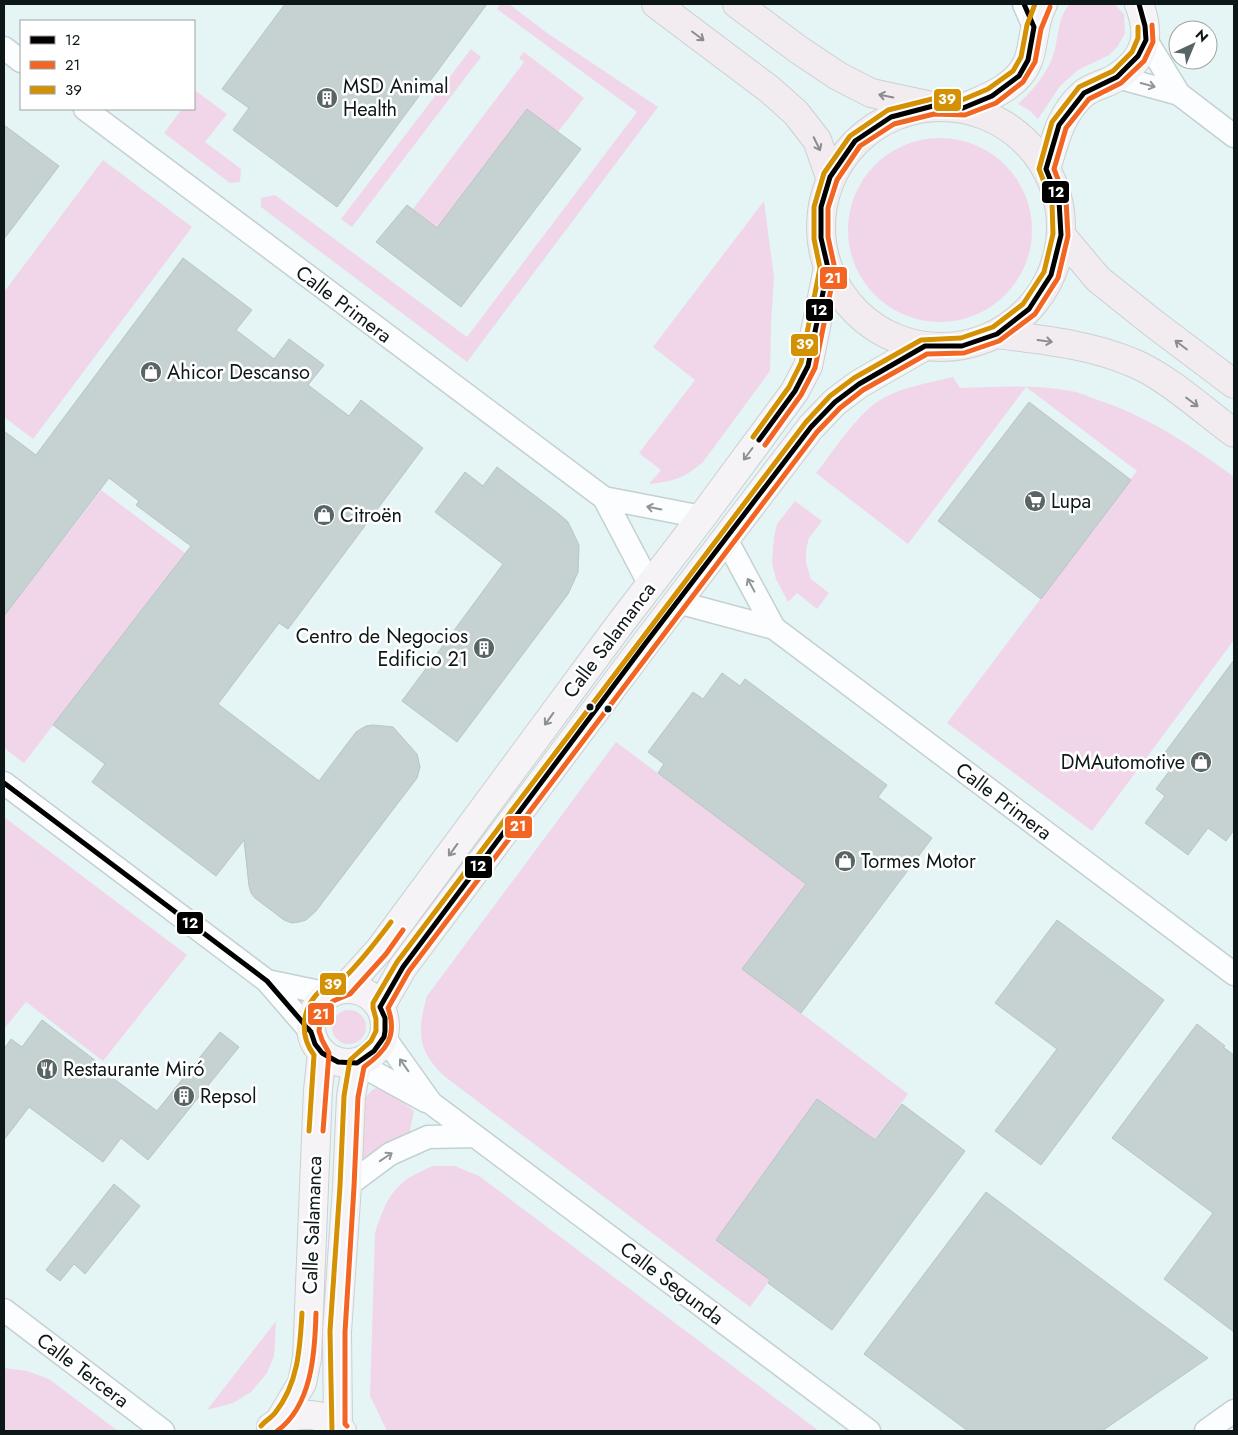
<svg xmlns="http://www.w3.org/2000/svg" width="1238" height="1435" font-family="Jost,sans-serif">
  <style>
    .green { fill: #f1d6e9 }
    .building { fill: #c6d1d2; stroke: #b8c5c5 }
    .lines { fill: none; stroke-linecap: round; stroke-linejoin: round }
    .minor-casing { stroke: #c4d0d1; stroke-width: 25 }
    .major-casing { stroke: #cad1d1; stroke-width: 30 }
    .highway-casing { stroke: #cad1d1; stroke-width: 30 }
    .minor { stroke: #fbfdfe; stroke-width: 22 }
    .major { stroke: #f5f3f6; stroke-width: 28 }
    .highway { stroke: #f2ecf1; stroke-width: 28 }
    .bus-1-casing { stroke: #fff; stroke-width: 9 }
    .bus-2-casing { stroke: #fff; stroke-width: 9 }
    .bus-3-casing { stroke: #fff; stroke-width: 9 }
    .bus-1 { stroke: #000; stroke-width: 5 }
    .bus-2 { stroke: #f26522; stroke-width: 5 }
    .bus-3 { stroke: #d49103; stroke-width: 5 }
    .oneway { stroke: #8b8c8f }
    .oneway2 { stroke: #909696 }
    .oneway3 { stroke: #8d9092 }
    .bus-dot { fill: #0d1717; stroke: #fff; stroke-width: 2 }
    .labels { text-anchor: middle; stroke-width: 5; stroke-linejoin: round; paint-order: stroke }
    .poi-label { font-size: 20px; fill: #0d1717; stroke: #fff; text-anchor: start }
    .street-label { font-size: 20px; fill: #0d1717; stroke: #fff }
    .line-badge { stroke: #fff; stroke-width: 2 }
    .badge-label { font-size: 14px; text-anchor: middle; font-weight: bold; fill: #fff }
  </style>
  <rect width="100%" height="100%" fill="#e5f4f5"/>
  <!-- green -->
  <path class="green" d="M500,4h9l38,29 111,74 -191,255 -206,-155v-9l14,-3 192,142 170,-225 -140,-103z
    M1070,4h44l10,10 1,19 -7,13 -9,9 -31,15 -18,16 -22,33 -9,-9 -11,-6c15,-14 28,-29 35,-48 6,-17 4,-39 17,-52z
    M471,49l10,8 -129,170 -11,-8z
    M524,52l60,46 -26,34 -31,-23 -90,119 -24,-19 111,-147 -5,-4z
    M196,91l31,23 -22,28 36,27 -1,13 -10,1 -66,-50 18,-24h12v-15z
    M848 230a92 92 0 1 1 184 0a92 92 0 1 1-184 0Z
    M103,160l89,67 -159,212 -29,-22v-125z
    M764,201l10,77 -3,47 -1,46 -67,91c-20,17 -29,19 -54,22l12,-14 -22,-17 56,-73 -42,-33z
    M953,377l7,11c36,-1 74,-4 110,3 8,1 15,4 22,7 52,16 99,47 142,79v163l-142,191 -145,-108 190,-252 -111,-84 -118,157 -92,-71c18,-22 40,-58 64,-73 21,-13 49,-17 73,-23z
    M101,490l84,63 -161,210 -20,-15v-132z
    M795,501l27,20 -13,17 -3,11v14l5,16 18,14 -12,16 -20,-16 -9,9 -12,-23 -4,-16 2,-26 3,-13z
    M616,742l190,142 -63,85 165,125 -158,213 -306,-231c-27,-26 -27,-44 -17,-80z
    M4,817l183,138 -84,106 -77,-59 -22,27z
    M332 1027a17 17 0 1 1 34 0a17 17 0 1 1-34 0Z
    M377,1088l7,1 4,2 26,20 -5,24 -42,24 -4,-1 -2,-3 3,-56 8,-9z
    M433,1166h22l24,10 340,255h-432l-17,-35 5,-163c12,-37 20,-52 58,-67z
    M276,1321l-2,35 -7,17 -16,19 -18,11 -26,7z
    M4,1368l23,3 22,8 69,52h-114z"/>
  <!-- building -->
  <path class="building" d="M285,4h202l-150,203 -104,-77 16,-22 -27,-19z
    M527,109l54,40 -120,158 -85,-65 31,-37 30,23z
    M4,125l55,41 -55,73z
    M183,258l69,52 -16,20 38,29 15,-20 35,26 -16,20 41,31 12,-16 62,48 -135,181 -9,-6 -61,81 101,77 37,-49 10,-6 7,-1 20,2 24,27 3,13 -3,11 -101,133 -10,9 -7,2 -7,1 -8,-3 -29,-22 -4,-5 -2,-7 -5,-46 -28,36 -124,-94 13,-18 -52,-39 138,-179 -55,-41 3,-4 -30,-23 -105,138v-185l32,24z
    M1029,402l102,78 -90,119 -103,-78z
    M497,467l62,47 9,8 11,23 -1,27 -10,22 -111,148 -55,-41 101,-137 -68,-52 30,-40 18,14z
    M1234,660v170l-8,11 -18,-13 -20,27 -43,-32 20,-27 -9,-7 17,-23 -12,-8z
    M722,673l18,13 5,-7 142,106 -9,12 54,41 -131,175 -59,-44 64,-85 -148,-111 6,-9 -16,-12 45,-60 10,7z
    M1057,920l107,80 -123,165 -46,-34 62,-82 -62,-46z
    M42,1020l54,41 -2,3 63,47 63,-79 19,15 -91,113 -27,-22 -18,24 -74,-55 -25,33v-91l7,-10 11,8z
    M1197,1024l28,22 -2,1 11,8v277l-70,-53 49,-66 -101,-75z
    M817,1099l58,41 27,-36 63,47 -133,179 -64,-47 2,-3 -54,-40z
    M114,1184l26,22 -55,68 -11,-10 -14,17 -14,-11z
    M986,1192l169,127 53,39 -106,73h-134l-104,-77z"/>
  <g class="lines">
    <!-- minor casing -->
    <g class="minor-casing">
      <path id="minor" d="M1024,4l10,23
        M1146,40l33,54
        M4,48l17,13
        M1117,77l62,17 55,42
        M85,109l519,389 46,87
        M604,498l98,19
        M726,539l48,89
        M677,602l97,26 460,346
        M4,783l263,198 44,51
        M267,981l62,13
        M384,1037l47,66 438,328
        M357,1063l69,38
        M347,1186l43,-32 38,-17 47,-1
        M4,1310l159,121
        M1206,1431l28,-20"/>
    </g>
    <!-- major casing -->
    <g class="major-casing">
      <path id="major" d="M963,108c23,-10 55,-21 65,-47 7,-19 5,-39 15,-57
        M1046,169c9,-28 14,-55 37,-75 9,-8 24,-10 34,-17 30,-20 34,-42 22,-73
        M344,989l36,-40 240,-325 82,-107 93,-126 13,-25 20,-98
        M311 1026a37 37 0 1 1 74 0a37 37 0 1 1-74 0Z
        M380,1007l23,-40 242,-323 166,-217 24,-25 24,-18 66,-38
        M280,1420l22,-37 5,-25 11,-268 4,-37
        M271,1427c21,-16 52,-18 71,4
        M338,1427l-1,-95 10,-146 4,-90 6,-33"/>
    </g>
    <!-- highway casing -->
    <g class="highway-casing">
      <path id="highway" d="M656,4l113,85 27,24 21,27 13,37
        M737,4l62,46 39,26 33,17 56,12
        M821 227a120 120 0 1 1 240 0a120 120 0 1 1-240 0Z
        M1061,235l37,44 55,44 81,61
        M997,334c45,6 91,10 134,28 34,13 73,49 103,71"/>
    </g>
    <!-- minor -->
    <use href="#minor" class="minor"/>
    <!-- major -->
    <use href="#major" class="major"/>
    <!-- highway -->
    <use href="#highway" class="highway"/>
    <!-- bus-1 casing -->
    <g class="bus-1-casing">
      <path id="bus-1" d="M759,440l36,-49 13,-25 20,-98 -7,-30v-31l9,-30 25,-36 36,-24 42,-11 30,2 29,-12 27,-20 9,-16 6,-33 -10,-23
        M4,783l263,198 44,51 4,12 7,9 16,9 19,1 17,-12 10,-14 1,-6v-13l-5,-11 23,-40 242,-323 166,-217 24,-25 24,-18 66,-38h37l35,-12 32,-25 22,-34 10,-40 -2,-34 -13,-32 13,-44 25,-32 33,-16 21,-21 8,-16 -1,-14 -6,-22"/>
    </g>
    <!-- bus-2 casing -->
    <g class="bus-2-casing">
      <path id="bus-2" d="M765,445l36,-50 14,-27 20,-99 -7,-32v-29l9,-28 23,-34 34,-22 40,-10 31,1 31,-12 27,-21 12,-20 6,-33 9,-22
        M323,1131l6,-78 -7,-13 -3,-9 2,-18 12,-12 17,-7 36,-40 17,-24
        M347,1426l-2,-2v-92l9,-145 4,-90 6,-30c22,-16 34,-31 24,-59l21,-37 408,-539 23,-24 23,-18 64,-36 37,-1 35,-12 36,-27 23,-36 10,-42 -2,-36 -12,-31 12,-41 23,-29 32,-16 23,-22 9,-19 -1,-17
        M277,1431c35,-25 38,-79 39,-118"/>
    </g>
    <!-- bus-3 casing -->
    <g class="bus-3-casing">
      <path id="bus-3" d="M753,437l36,-50 12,-24 19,-95 -6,-29v-32l10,-34 26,-37 38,-26 44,-11 30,1 26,-11 25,-18 8,-14 6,-32 8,-21
        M309,1131l5,-76c-16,-21 -12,-51 10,-67 6,-4 13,-3 18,-8 18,-17 34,-38 49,-58
        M261,1426c4,-5 10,-8 14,-13 23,-29 25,-64 27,-100
        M332,1431l-2,-100 10,-145 4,-90 6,-36 21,-19 5,-10v-12l-3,-11v-5l24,-41 409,-540 24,-26 24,-18 67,-38 40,-2 32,-11 30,-23 21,-32 9,-38 -1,-31 -13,-34 13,-47 27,-35 34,-16 19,-19 6,-14v-11"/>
    </g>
    <!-- bus-1 -->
    <use href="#bus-1" class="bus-1"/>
    <!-- bus-2 -->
    <use href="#bus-2" class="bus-2"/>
    <!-- bus-3 -->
    <use href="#bus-3" class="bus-3"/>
  </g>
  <!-- one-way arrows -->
  <defs><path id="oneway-shaft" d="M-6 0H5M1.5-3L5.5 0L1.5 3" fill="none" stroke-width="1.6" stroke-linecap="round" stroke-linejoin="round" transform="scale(1.25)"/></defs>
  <g class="oneway">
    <use href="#oneway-shaft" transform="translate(698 36) rotate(37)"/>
    <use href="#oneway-shaft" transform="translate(886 96) rotate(-168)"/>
    <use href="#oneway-shaft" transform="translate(817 144) rotate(64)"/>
    <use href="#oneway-shaft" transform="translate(1045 341) rotate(8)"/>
    <use href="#oneway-shaft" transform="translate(1181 345) rotate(-143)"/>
    <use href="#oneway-shaft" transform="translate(1192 402) rotate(37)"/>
  </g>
  <g class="oneway2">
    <use href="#oneway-shaft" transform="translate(1148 85) rotate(15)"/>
    <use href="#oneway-shaft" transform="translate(654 508) rotate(-169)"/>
    <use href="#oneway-shaft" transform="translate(751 585) rotate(-118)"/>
    <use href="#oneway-shaft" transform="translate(404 1065) rotate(-125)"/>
    <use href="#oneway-shaft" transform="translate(386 1157) rotate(-34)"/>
  </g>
  <g class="oneway3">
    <use href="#oneway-shaft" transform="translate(748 454) rotate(127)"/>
    <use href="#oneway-shaft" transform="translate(549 719) rotate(126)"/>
    <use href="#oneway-shaft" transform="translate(453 850) rotate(126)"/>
  </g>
  <!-- icons -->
  <defs>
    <g id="building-disc" transform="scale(1.125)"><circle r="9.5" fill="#596465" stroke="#fff"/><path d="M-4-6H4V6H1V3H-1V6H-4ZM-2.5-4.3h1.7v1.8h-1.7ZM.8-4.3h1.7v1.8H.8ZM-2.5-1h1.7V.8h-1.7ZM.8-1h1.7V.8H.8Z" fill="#fff"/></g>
    <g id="shop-disc" transform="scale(1.125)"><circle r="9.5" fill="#596465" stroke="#fff"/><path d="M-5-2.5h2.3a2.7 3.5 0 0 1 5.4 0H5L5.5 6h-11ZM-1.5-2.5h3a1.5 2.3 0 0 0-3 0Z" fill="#fff"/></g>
    <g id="supermarket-disc" transform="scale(1.125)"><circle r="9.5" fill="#596465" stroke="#fff"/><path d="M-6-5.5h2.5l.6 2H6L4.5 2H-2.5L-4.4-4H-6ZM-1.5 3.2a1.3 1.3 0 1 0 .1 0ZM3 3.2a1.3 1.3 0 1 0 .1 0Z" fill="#fff"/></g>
    <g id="restaurant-disc" transform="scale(1.125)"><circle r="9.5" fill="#596465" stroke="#fff"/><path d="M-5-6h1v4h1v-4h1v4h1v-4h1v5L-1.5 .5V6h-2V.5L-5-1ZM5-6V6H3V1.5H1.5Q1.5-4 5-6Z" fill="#fff"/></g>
  </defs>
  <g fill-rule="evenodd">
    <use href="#building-disc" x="327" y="98"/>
    <use href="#shop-disc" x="151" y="372"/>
    <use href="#supermarket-disc" x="1035" y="501"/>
    <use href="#shop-disc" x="324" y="515"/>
    <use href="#building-disc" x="484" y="648"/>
    <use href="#shop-disc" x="1201" y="762"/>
    <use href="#shop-disc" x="845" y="861"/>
    <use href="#restaurant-disc" x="47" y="1069"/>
    <use href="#building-disc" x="184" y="1096"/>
  </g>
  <!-- markers -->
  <g class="bus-dot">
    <circle cx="590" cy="707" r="4.5"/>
    <circle cx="608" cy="709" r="4.5"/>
  </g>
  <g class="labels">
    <!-- poi labels -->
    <g class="poi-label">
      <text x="343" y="93">MSD Animal<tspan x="343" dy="23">Health</tspan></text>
      <text x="167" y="379">Ahicor Descanso</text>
      <text x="1051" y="508">Lupa</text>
      <text x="340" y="522">Citroën</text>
      <text x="468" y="643" text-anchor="end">Centro de Negocios<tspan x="468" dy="23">Edificio 21</tspan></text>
      <text x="1185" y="769" text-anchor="end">DMAutomotive</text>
      <text x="861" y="868">Tormes Motor</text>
      <text x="63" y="1076">Restaurante Miró</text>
      <text x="200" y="1103">Repsol</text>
    </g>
    <!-- street labels -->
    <g class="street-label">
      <text transform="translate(344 304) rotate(37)" y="7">Calle Primera</text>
      <text transform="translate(609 640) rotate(-53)" y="7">Calle Salamanca</text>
      <text transform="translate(1004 801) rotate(37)" y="7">Calle Primera</text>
      <text transform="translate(312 1225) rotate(-88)" y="7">Calle Salamanca</text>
      <text transform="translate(672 1283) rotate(37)" y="7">Calle Segunda</text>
      <text transform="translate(83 1370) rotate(37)" y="7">Calle Tercera</text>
    </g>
  </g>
  <g class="line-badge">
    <rect x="933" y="88" width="29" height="24" rx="5" fill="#d49103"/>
    <rect x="1041" y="180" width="29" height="24" rx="5" fill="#000"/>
    <rect x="819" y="266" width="29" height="24" rx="5" fill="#f26522"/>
    <rect x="805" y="298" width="29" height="24" rx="5" fill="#000"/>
    <rect x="790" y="333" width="29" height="24" rx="5" fill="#d49103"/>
    <rect x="504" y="815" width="29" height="24" rx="5" fill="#f26522"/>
    <rect x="464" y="855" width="29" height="24" rx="5" fill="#000"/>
    <rect x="176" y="911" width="28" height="24" rx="5" fill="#000"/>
    <rect x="319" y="972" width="28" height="24" rx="5" fill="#d49103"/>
    <rect x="307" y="1002" width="28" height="24" rx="5" fill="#f26522"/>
  </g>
  <g class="badge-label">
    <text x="947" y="104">39</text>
    <text x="1056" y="197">12</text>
    <text x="833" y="283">21</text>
    <text x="819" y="315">12</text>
    <text x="805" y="349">39</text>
    <text x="518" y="831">21</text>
    <text x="478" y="871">12</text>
    <text x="190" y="928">12</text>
    <text x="333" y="989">39</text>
    <text x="321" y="1019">21</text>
  </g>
  <!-- border -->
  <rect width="1238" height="1435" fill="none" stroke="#0d1717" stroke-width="10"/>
  <!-- legend -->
  <rect x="20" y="20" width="175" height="90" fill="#ffffff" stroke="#9ea2a2"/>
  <rect x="30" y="36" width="25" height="8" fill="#000000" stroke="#9ea2a2"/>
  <text x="65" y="45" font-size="15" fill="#0d1717">12</text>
  <rect x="30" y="61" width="25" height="8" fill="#f26522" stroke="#9ea2a2"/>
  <text x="65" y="70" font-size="15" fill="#0d1717">21</text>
  <rect x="30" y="86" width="25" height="8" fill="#d49103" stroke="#9ea2a2"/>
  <text x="65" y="95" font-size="15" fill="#0d1717">39</text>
  <!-- north arrow -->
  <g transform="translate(1193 45) rotate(44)"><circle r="24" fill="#ffffff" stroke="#9ea2a2"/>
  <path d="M0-4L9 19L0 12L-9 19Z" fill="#596465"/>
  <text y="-8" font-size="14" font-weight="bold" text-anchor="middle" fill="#0d1717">N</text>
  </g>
</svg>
